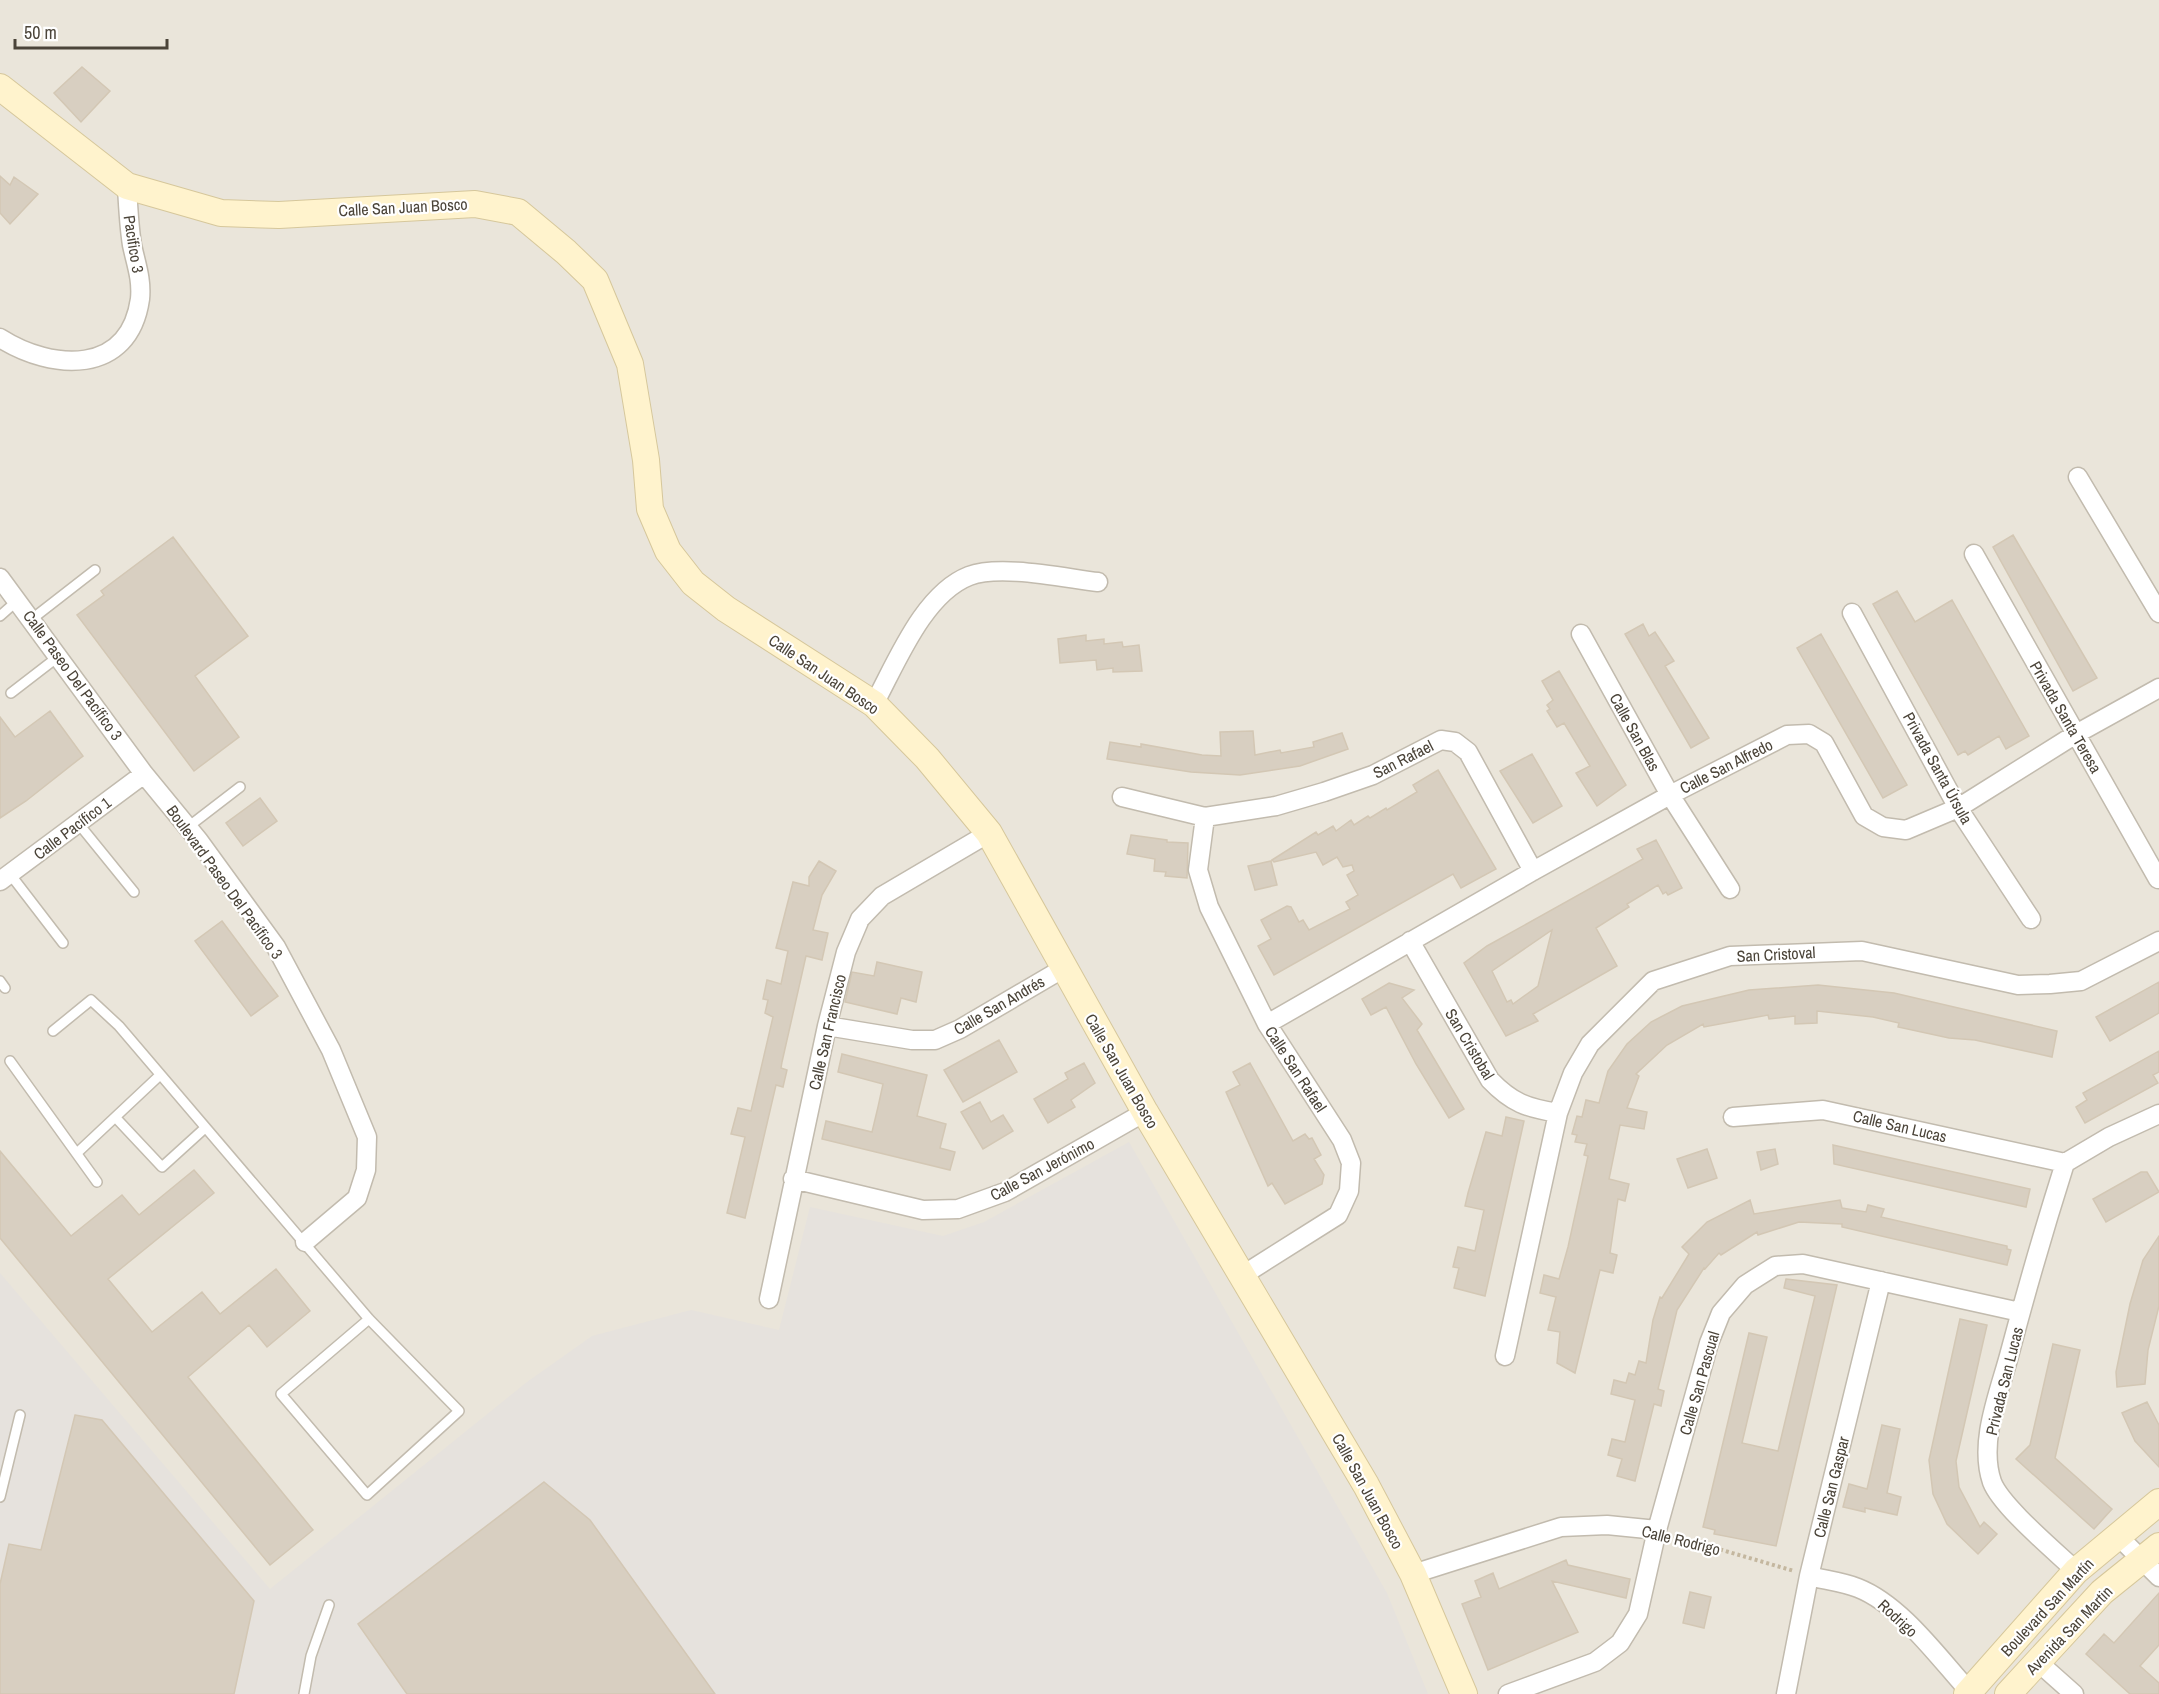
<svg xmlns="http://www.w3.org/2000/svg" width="2159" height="1694" font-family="'Archivo Narrow',sans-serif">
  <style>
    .residential { fill: #eae5da }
    .industrial { fill: #e6e2dd }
    .building { fill: #d8cfc1; stroke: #d3c7b4; stroke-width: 1.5; fill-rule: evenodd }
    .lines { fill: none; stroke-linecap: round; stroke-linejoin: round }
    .lane-casing { stroke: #c2bbae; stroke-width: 12 }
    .street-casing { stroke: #c2bbae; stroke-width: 21 }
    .secondary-casing { stroke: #d6c79b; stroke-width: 28 }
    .path { stroke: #c4b79f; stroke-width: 4; stroke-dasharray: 3 3; stroke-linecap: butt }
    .lane { stroke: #fff; stroke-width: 9 }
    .street { stroke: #fff; stroke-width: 18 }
    .secondary { stroke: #fff3cd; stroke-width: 26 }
    .labels { text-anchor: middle; stroke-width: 4.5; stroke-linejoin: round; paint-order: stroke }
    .street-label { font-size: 16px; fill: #4b4439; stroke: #fff }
  </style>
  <rect width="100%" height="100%" fill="#f6f3ec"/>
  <!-- residential -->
  <path class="residential" d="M0,0h2159v1694h-2159z"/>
  <!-- industrial -->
  <path class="industrial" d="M1129,1142l258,451 41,101h-1428v-421l270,316 257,-207 65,-46 99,-26 88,20 31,-123 133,29 41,-14z"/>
  <!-- building -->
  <path class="building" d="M82,67l28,24 -29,31 -27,-29z
    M0,176l10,9 4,-8 24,17 -28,30 -10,-11z
    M2013,535l84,143 -24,13 -80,-144z
    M173,537l75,99 -53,40 44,61 -45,34 -117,-156 27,-20 -3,-4z
    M1897,591l18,31 37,-22 77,136 -23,13 -7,-13 -31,19 -3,-4 -7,4 -85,-151z
    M1643,624l6,12 6,-4 19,29 -9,5 44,72 -18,10 -66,-114z
    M1821,634l86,151 -24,13 -86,-150z
    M1086,635v6l18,-2v5l18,-2 1,5 16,-2 3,26 -29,1v-4l-16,2 -1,-10 -36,3 -2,-24z
    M1559,671l67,114 -29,21 -21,-33 14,-7 -26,-43 -7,4 -10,-16 3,-2 -3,-4 6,-5 -11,-19z
    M50,711l33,45 -57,45 -26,17v-101l15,20z
    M1253,731l2,24 25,-5 1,3 33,-6 -1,-5 29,-9 6,16 -48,17 -60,9 -49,-3 -84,-13 3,-17 31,5v-3l61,11 19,1 -1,-24z
    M1532,754l30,52 -29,17 -33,-52z
    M1438,770l58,99 -35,19 -8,-14 -179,101 -16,-29 13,-7 -10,-19 26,-14 4,1 8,15 4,-2 6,10 41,-21 -4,-7 12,-7 -11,-20 7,-4 -2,-6 -9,2 -6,-10 -14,8 -7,-13 -42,10 -2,-2 44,-28 2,3 15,-9 3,5 15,-11 3,5 14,-9 2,2 16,-10 1,2 30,-18 -4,-7z
    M260,798l17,23 -34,25 -17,-23z
    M1131,835l36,5v2l21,1 -1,35 -22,-2 1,-4 -12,-1 1,-12 -28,-5z
    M1656,840l26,48 -14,7 -2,-3 -3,2 -5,-9 -31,19 2,3 -33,21 21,38 -84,48 5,7 -32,15 -42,-73 23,-17 156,-87 -6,-10zM1552,930l-14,56 -25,18 -2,-4 -4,2 -15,-31z
    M819,861l17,10 -14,24 -9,35 15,3 -6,27 -16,-4 -24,106 -1,6 6,2 -4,17 -7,-2 -31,133 -18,-5 18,-76 -14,-3 7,-26 13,3 22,-94 -8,-4 3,-13 -5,-1 4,-19 14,4 7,-33 -12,-3 17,-66 16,4v-9z
    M1271,861l6,24 -22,5 -7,-24z
    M222,921l56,75 -27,20 -56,-75z
    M877,962l45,10 -6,30 -15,-4 -4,16 -52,-12 7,-30 22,4z
    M2159,982v31l-49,28 -14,-24z
    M1389,983l25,7 -12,8 20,26 -5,6 47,79 -15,9 -33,-54 -30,-57 -15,8 -9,-16z
    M1818,985l76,8 163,38 -5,26 -77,-17 -26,-2 -51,-11 1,-4 -26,-6 -56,-6v12l-22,1v-8l-26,3 -1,-4 -64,12 -1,-3 -36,21 -31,29 3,2 -12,32 20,4 -3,17 -24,-4 -11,54 20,5 -4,17 -7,-2 -8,54 7,2 -4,18 -13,-3 -25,103 -18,-10 3,-31 -12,-2 8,-33 -16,-4 4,-18 15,4 9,-32 20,-91 -4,-1 3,-11 -12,-2 2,-7 -5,-1 5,-18 5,1 4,-17 13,3 9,-32 19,-27 24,-22 31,-16 67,-16z
    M999,1040l18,32 -54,30 -19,-32z
    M2159,1051v21l-6,3 5,8 -73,40 -9,-16 11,-7 -4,-7z
    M842,1054l85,21 -10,41 29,8 -6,24 15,4 -5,18 -128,-31 4,-18 46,11 6,-25 5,-23 -45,-12z
    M1084,1063l11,20 -24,17 4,7 -27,16 -14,-24 34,-20 -3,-6z
    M1250,1063l43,78 12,-7 4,5 3,-1 9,17 -7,4 10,16 -2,9 -37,20 -13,-21 -4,3 -42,-94 14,-7 -7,-13z
    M980,1102l11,20 12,-7 10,16 -30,18 -22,-37z
    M1506,1117l18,4 -39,175 -31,-8 5,-20 -6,-1 5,-20 17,4 9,-41 -19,-4 3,-13 18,-61 16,4z
    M1833,1145l197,44 -4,18 -192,-43z
    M1707,1149l10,29 -29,10 -11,-29z
    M1775,1149l3,15 -17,6 -4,-18z
    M0,1151l71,85 51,-41 17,20 55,-45 20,23 -106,86 44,53 50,-40 18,22 56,-45 34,42 -43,36 -18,-22 -61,52 125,153 -43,35 -270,-327z
    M2141,1172h6l12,20 -53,30 -13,-23z
    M1750,1200l4,14 86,-14 2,8 24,4 2,-7 16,4 -3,8 126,29v3l4,1 -4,15 -165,-38v-3l-43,-2 -41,13 -1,-3 -36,23 -2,-2 -14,16 -1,-1 -27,42 -19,79 6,2 -3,15 -7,-2 -19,77 -18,-5 5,-17 -14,-4 4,-16 13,3 10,-42 -24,-6 3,-14 12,3 3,-10 6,2 4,-14 7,2 7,-43 7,-23 2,1 27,-44 -7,-7 25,-25z
    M2159,1236v70l-11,44 -3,34 -28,3 -1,-15 14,-68 13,-44z
    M1786,1279l51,6 -61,261 -62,-12 1,-4 -12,-3 46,-194 18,4 -25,106 36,8 37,-155 -31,-8z
    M1960,1319l27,6 -31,136 3,26 21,40 4,-5 13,12 -19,20 -31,-30 -14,-30 -4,-34z
    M2053,1344l27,6 -25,108 57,51 -18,20 -78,-70 14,-14z
    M2147,1402l12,23v42l-24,-26 -13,-28z
    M75,1415l27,5 152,181 -20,93h-234v-110l9,-40 32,6z
    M1882,1425l18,4 -13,64 14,4 -4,18 -32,-7v4l-22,-5 6,-23 18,5z
    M544,1482l46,38 125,174h-308l-49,-70z
    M1566,1560l2,5 62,14 -4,19 -74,-17 26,51 -90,38 -26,-66 19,-7 -6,-16 18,-8 6,16z
    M1690,1592l21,5 -7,31 -21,-5z
    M2159,1593v52l-19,21 19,17v11h-29l-44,-40 18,-20 10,9z"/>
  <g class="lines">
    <!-- lane casing -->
    <g class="lane-casing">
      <path id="lane" d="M0,616l18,-16
        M32,619l63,-49
        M11,693l48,-37
        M78,823l56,69
        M188,827l52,-40
        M10,874l53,69
        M0,981l5,7
        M53,1031l38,-31 28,26 250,293 90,92 -92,84 -86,-101 88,-75
        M10,1061l87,121
        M116,1118l46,49 43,-39
        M77,1153l82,-77
        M0,1497l20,-82
        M304,1694l7,-38 18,-51"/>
    </g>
    <!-- street casing -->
    <g class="street-casing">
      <path id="street" d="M0,338c52,33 129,38 140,-39 2,-20 -4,-35 -8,-54 -3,-19 -4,-40 -5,-59
        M2078,477l81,136
        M1974,554l184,325
        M0,578l144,196 55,67 77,106 55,103 36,87 -1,33 -9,28 -52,44
        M1852,613l106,195 73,111
        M1581,634l89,161 60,94
        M874,704c22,-40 49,-110 95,-128 31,-12 95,2 129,6
        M1122,797l83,20 71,-11 48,-14 49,-17 68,-35 14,2 13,10 65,119
        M1205,817l-7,53 11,37 58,117 75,116 9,23 -2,28 -11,24 -95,60
        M0,881l144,-107
        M1410,941l80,139c22,23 37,28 68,33
        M1267,1024l266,-153 137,-76 117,-60 22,-1 15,9 40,73 19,11 23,3 52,-22 118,-74 83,-46
        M827,1026l85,14h23l25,-11 104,-61
        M1733,1117l90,-7 242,53
        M2065,1163c-20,63 -38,125 -55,189 -10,39 -32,89 -18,130 9,24 63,69 84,89
        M2065,1163l44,-26 50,-23
        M793,1179l130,31 35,-1 47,-17 140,-80
        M769,1299l58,-273 19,-74 14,-33 22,-23 107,-63
        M1505,1356l53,-243 15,-40 17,-29 63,-63 77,-25 132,-5 156,34 32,-1 31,-3 78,-40
        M2117,1535l42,42
        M1413,1574l148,-47 46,-2 50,5
        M1809,1576c16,4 34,6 49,12 43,17 80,69 111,103
        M2038,1662l36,32
        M1508,1694l87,-32 25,-19 18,-29 19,-84 52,-187 12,-30 24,-28 30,-19 28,-2 217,48
        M1786,1694l23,-118 72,-295"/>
    </g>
    <!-- secondary casing -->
    <g class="secondary-casing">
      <path id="secondary" d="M0,87l127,99 94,27 58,2 196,-11 43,8 48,40 29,28 35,84 16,96 4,49 18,42 25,32 33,26 148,95 53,54 62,75 156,279 221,373 47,89 51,120
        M1967,1694l109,-123 83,-69
        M2008,1694l94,-102 57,-46"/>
    </g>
    <!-- path -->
    <path class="path" d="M1674,1536l120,35"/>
    <!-- lane -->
    <use href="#lane" class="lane"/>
    <!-- street -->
    <use href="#street" class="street"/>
    <!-- secondary -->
    <use href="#secondary" class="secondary"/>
  </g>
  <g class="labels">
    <!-- street labels -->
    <g class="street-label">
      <text transform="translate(403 207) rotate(-3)" y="6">Calle San Juan Bosco</text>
      <text transform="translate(134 244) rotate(81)" y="6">Pacifico 3</text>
      <text transform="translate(824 674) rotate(34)" y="6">Calle San Juan Bosco</text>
      <text transform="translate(73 675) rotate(54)" y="6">Calle Paseo Del Pacífico 3</text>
      <text transform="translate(2066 717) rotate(60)" y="6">Privada Santa Teresa</text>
      <text transform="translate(1635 732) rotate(61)" y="6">Calle San Blas</text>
      <text transform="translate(1403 759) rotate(-27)" y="6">San Rafael</text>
      <text transform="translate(1726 766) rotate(-27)" y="6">Calle San Alfredo</text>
      <text transform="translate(1938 768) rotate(61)" y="6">Privada Santa Úrsula</text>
      <text transform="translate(72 828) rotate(-37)" y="6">Calle Pacífico 1</text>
      <text transform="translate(225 882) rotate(54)" y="6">Boulevard Paseo Del Pacífico 3</text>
      <text transform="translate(1776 954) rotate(-3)" y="6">San Cristoval</text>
      <text transform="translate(999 1005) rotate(-30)" y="6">Calle San Andrés</text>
      <text transform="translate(827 1032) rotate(-77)" y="6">Calle San Francisco</text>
      <text transform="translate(1470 1044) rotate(59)" y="6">San Cristobal</text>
      <text transform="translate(1296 1069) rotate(57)" y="6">Calle San Rafael</text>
      <text transform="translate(1122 1071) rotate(60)" y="6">Calle San Juan Bosco</text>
      <text transform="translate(1900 1126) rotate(13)" y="6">Calle San Lucas</text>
      <text transform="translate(1042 1169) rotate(-28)" y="6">Calle San Jerónimo</text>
      <text transform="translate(2004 1381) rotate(-76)" y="6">Privada San Lucas</text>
      <text transform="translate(1699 1383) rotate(-74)" y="6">Calle San Pascual</text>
      <text transform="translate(1831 1487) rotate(-76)" y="6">Calle San Gaspar</text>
      <text transform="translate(1368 1491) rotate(61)" y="6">Calle San Juan Bosco</text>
      <text transform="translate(1681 1540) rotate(14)" y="6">Calle Rodrigo</text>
      <text transform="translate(2047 1607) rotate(-47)" y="6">Boulevard San Martín</text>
      <text transform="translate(1898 1618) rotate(43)" y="6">Rodrigo</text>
      <text transform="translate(2069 1630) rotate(-46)" y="6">Avenida San Martin</text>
    </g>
  </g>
  <!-- scale -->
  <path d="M15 39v9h152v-9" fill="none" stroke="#4b4439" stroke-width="3"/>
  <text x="24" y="39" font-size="18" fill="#4b4439" stroke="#ffffff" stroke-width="4.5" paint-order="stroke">50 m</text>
</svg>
